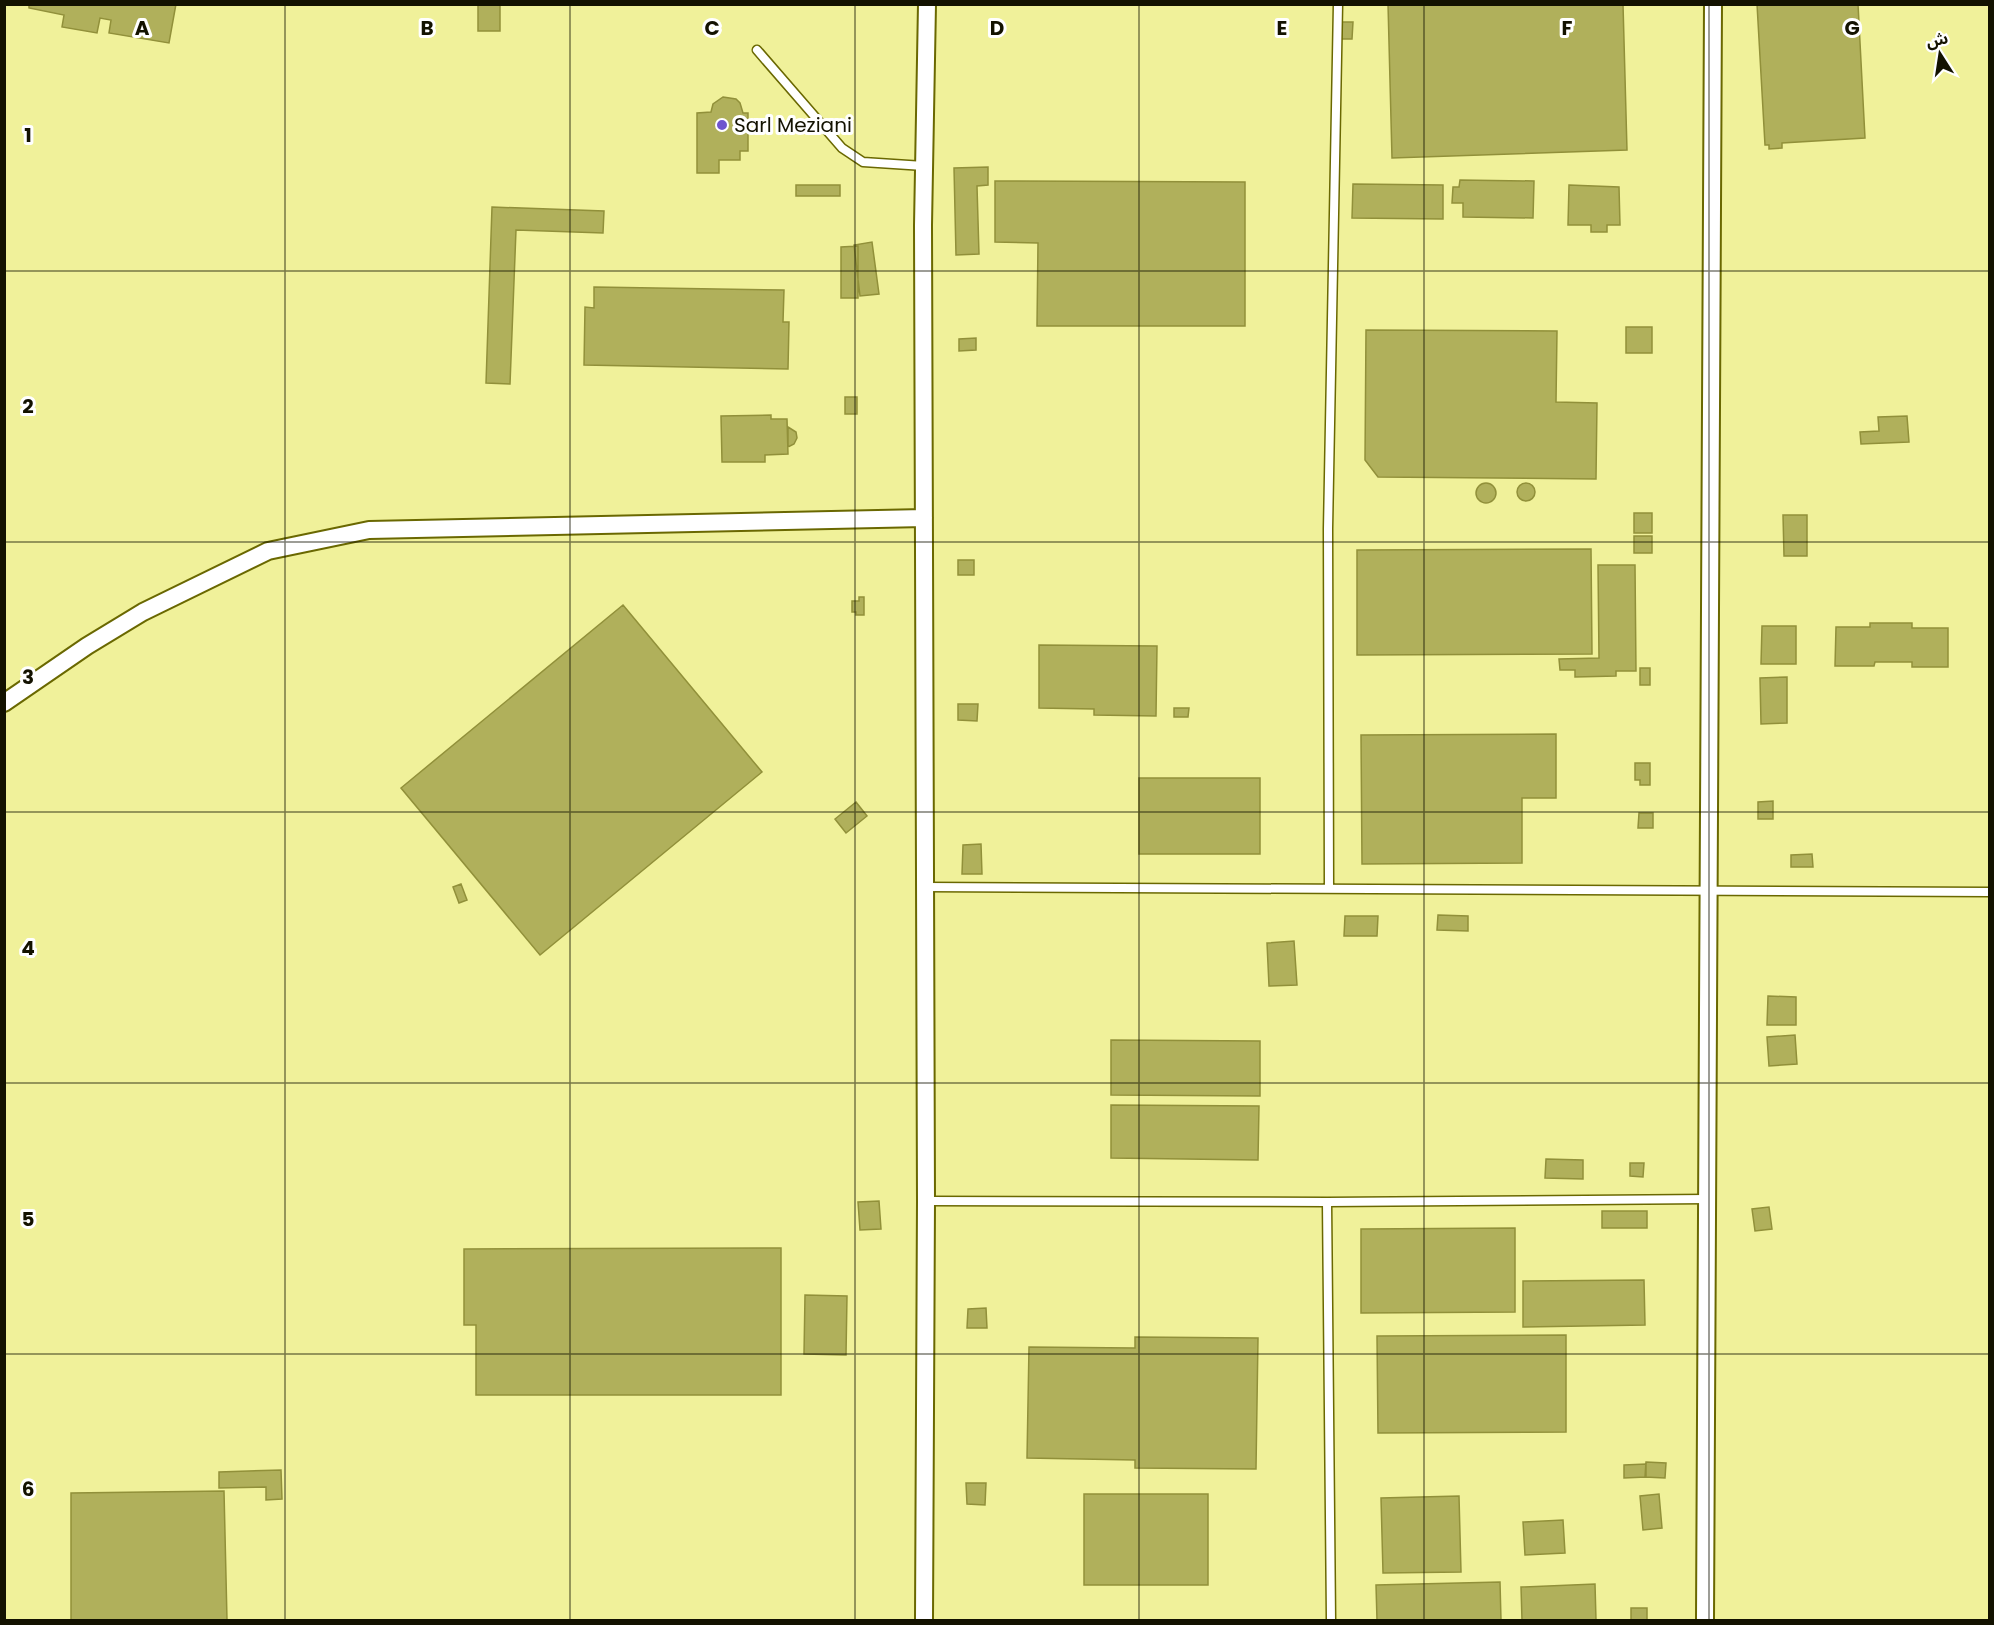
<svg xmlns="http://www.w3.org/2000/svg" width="1994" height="1625" font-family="Poppins,'Noto Sans Arabic',sans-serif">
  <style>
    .building { fill: #b0b05b; stroke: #91903a; stroke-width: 1.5 }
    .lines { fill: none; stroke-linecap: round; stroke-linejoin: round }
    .lane-casing { stroke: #6a6801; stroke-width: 11 }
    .street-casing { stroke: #6a6801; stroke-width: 20 }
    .lane { stroke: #fff; stroke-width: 8 }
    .street { stroke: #fff; stroke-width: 16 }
    .grid { fill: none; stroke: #131200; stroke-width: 1.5; stroke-opacity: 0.55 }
    .poi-dot { fill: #6f55ce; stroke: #fff; stroke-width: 2 }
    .labels { text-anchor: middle; stroke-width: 6; stroke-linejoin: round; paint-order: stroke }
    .poi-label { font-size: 20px; fill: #131200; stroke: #fff; text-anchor: start }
    .grid-label { font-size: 20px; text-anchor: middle; font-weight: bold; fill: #131200; stroke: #fff; stroke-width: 6; stroke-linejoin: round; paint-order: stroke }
  </style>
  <rect width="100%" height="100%" fill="#f0f19a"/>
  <!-- building -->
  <path class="building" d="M29,4h147l-7,39 -60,-10 2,-13 -11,-2 -3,15 -35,-6 2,-12 -35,-7z
    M478,4h22v27h-22z
    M1388,4h235l4,146 -235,8z
    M1757,4h101l7,134 -83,5v5l-13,1v-4h-4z
    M1341,22h12l-1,17h-11z
    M723,97l13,2 4,4 3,10h5v38h-8v9h-21v13h-22v-60l14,-1 2,-8z
    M988,167v18l-11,1 2,68 -23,1 -2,-87z
    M1460,180l74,1 -1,37 -70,-1v-14h-11l1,-16h6z
    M995,181l250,1v144h-208l1,-83 -43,-1z
    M1353,184l90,1v34l-91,-1z
    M796,185h44v11h-44z
    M1569,185l50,2 1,38h-13v7h-16v-7h-23z
    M492,207l112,4 -1,22 -87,-3 -6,154 -24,-1z
    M872,242l7,52 -19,2 -6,-51z
    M858,246v52h-17v-51z
    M594,287l190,3 -1,32h6l-1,47 -204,-4 1,-58 9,1z
    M1626,327h26v26h-26z
    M1366,330l191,1 -1,71 41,1 -1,76 -218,-2 -13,-17z
    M976,338v12l-17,1v-12z
    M845,397h12v17h-12z
    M771,415v4h16l1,35 -23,1v7h-43l-1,-46z
    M1907,416l2,26 -48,2 -1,-12 19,-1 -1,-14z
    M788,427l8,5 1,6 -3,6 -6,3z
    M1476 493a10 10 0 1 1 20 0a10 10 0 1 1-20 0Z
    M1517 492a9 9 0 1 1 18 0a9 9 0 1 1-18 0Z
    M1634,513h18v20h-18z
    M1783,515h24v41h-23z
    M1634,536h18v17h-18z
    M1591,549l1,105 -235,1v-105z
    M958,560h16v15h-16z
    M1598,565h37l1,106h-20v5l-41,1v-7h-15l-1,-11 40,-1z
    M859,597h5v18h-8v-3h-4v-11h7z
    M623,605l139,167 -222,183 -139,-167z
    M1870,623h42v5h36v39h-36v-5h-37l-1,4h-39l1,-39h34z
    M1762,626h34v38h-35z
    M1039,645l118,1 -1,70 -62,-1v-6l-55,-1z
    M1640,668h10v17h-10z
    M1787,677v46l-26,1 -1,-46z
    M958,704h20l-1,17 -19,-1z
    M1174,708h15l-1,9h-14z
    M1556,734v64h-34v65l-160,1 -1,-129z
    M1635,763h15v22h-10v-5h-5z
    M1139,778h121v76h-121z
    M1773,801v18h-15v-17z
    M856,802l11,14 -21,17 -11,-14z
    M1639,813h14v15h-15z
    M981,844l1,30h-20l1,-29z
    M1812,854l1,13h-22v-12z
    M461,884l6,16 -8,3 -6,-16z
    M1438,915l30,1v15l-31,-1z
    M1345,916h33l-1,20h-33z
    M1294,941l3,44 -28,1 -2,-43z
    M1768,996l28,1v28h-29z
    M1795,1035l2,29 -28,2 -2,-29z
    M1111,1040l149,1v55l-149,-1z
    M1111,1105l148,1 -1,54 -147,-2z
    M1546,1159l37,1v19l-38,-1z
    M1630,1163h14l-1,14 -13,-1z
    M879,1201l2,28 -21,1 -2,-28z
    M1769,1207l3,22 -17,2 -3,-22z
    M1602,1211h45v17h-45z
    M1515,1228v84l-154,1v-84z
    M781,1248v147h-305v-70h-12v-76z
    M1644,1280l1,45 -122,2v-46z
    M805,1295l42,1 -1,59 -42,-1z
    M986,1308l1,20h-20l1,-19z
    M1566,1335v97l-188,1 -1,-97z
    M1135,1337l123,1 -2,131 -121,-1v-8l-108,-2 2,-111 106,1z
    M1646,1462l20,1 -1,15 -20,-1z
    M1646,1464v13l-22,1v-13z
    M281,1470l1,29 -16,1v-13l-47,1v-16z
    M966,1483h20l-1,22 -18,-1z
    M224,1491l3,129h-156v-127z
    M1084,1494h124v91h-124z
    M1659,1494l3,34 -19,2 -3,-34z
    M1459,1496l2,76 -78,1 -2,-75z
    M1563,1520l2,33 -40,2 -2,-33z
    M1500,1582l1,38h-124l-1,-35z
    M1595,1584l1,36h-74l-1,-33z
    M1631,1608h16v12h-16z"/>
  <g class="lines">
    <!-- lane casing -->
    <g class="lane-casing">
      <path id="lane" d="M757,50l85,98 21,14 61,4
        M925,887l1065,5
        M1329,888l-1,-359 10,-525
        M926,1201l401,1 381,-3
        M1327,1202l4,418"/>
    </g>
    <!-- street casing -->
    <g class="street-casing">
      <path id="street" d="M4,703l83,-57 56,-34 125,-61 101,-21 555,-12
        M924,1620l2,-419 -3,-976 4,-221
        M1705,1620l8,-1616"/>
    </g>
    <!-- lane -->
    <use href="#lane" class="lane"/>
    <!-- street -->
    <use href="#street" class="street"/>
  </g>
  <!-- grid -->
  <path class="grid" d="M285,4v1616M570,4v1616M855,4v1616M1139,4v1616M1424,4v1616M1709,4v1616M4,271h1986M4,542h1986M4,812h1986M4,1083h1986M4,1354h1986"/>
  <!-- markers -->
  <circle class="poi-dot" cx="722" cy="125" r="6"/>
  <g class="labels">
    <!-- poi labels -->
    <g class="poi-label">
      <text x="734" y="132">Sarl Meziani</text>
    </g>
  </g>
  <g class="grid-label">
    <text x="142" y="35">A</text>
    <text x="427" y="35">B</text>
    <text x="712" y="35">C</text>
    <text x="997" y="35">D</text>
    <text x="1282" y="35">E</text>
    <text x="1567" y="35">F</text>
    <text x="1852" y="35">G</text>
    <text x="28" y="142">1</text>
    <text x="28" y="413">2</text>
    <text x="28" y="684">3</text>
    <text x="28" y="955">4</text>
    <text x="28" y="1226">5</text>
    <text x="28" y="1496">6</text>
  </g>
  <!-- border -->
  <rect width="1994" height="1625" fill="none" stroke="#131200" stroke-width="12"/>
  <!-- north arrow -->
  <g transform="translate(1940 54) rotate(348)" stroke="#ffffff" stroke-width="4.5" paint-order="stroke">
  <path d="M0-4.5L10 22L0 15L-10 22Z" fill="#131200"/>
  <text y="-9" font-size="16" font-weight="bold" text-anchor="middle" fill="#131200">ش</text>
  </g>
</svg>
